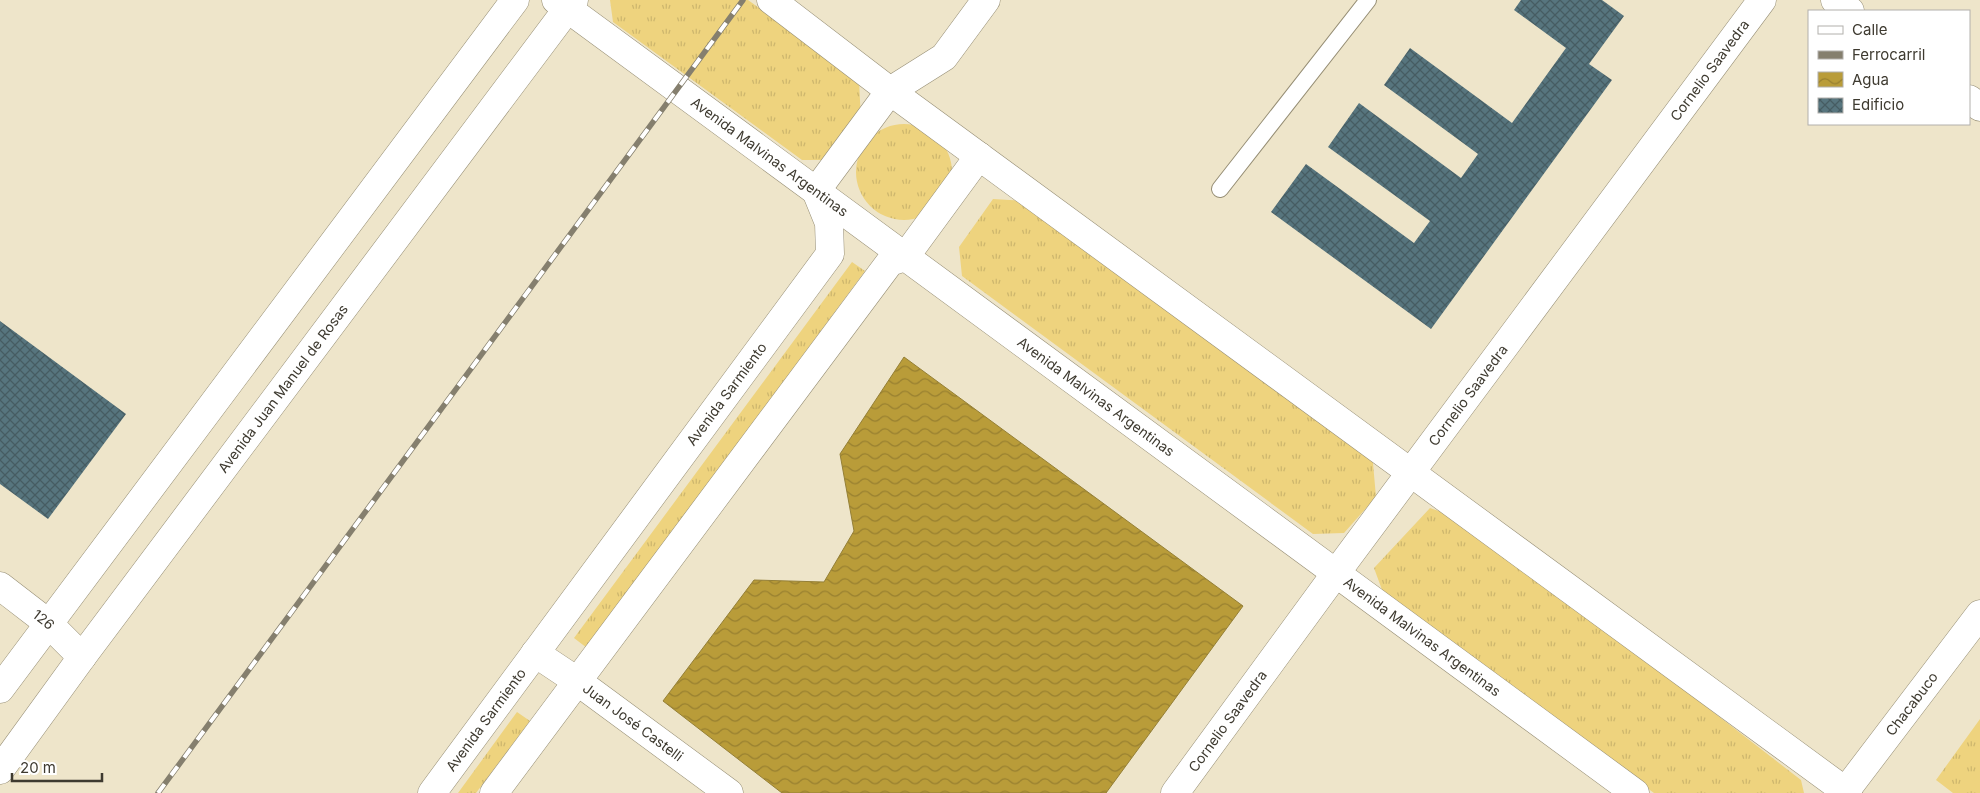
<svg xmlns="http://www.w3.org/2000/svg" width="1980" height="793" font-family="Inter,sans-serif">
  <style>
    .grass { fill: url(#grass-tufts) }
    .water { fill: url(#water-waves); stroke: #947f36 }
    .building { fill: url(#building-cross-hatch) }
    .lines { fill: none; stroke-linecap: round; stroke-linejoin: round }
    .lane-casing { stroke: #968e75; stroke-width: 18 }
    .street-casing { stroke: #968e75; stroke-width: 29 }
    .secondary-casing { stroke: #968e75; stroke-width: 29 }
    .lane { stroke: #fff; stroke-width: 16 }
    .street { stroke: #fff; stroke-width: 28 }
    .secondary { stroke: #fff; stroke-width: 28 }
    .rail-casing { stroke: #857f6e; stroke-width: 5.5 }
    .rail { stroke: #fff; stroke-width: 4; stroke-dasharray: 11; stroke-linecap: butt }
    .labels { text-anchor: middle; stroke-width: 5; stroke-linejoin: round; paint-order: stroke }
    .street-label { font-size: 14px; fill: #3e3a30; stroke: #fff }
  </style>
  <defs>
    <pattern id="grass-tufts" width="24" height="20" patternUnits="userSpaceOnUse" patternTransform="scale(1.25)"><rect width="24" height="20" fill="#eed37e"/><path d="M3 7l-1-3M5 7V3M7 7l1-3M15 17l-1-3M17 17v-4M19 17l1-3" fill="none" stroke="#cdb66d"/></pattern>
    <pattern id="water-waves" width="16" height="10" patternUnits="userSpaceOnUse" patternTransform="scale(1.25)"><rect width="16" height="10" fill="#b99c39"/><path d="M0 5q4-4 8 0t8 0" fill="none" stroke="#988030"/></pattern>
    <pattern id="building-cross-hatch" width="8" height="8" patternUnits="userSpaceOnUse" patternTransform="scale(1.25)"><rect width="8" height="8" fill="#57757e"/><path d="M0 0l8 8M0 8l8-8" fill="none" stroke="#465c62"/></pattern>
  </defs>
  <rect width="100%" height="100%" fill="#eee5ca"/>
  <!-- grass -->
  <path class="grass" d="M610,0h138l111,80 2,41 -32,39h-27l-189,-138z
    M856 172a48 48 0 1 1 96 0a48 48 0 1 1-96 0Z
    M993,199l32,2 347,251 4,45 -32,36 -31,1 -351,-258 -3,-29z
    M852,262l13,9 -278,377 -13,-10z
    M1430,508l35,12 336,260 3,13h-150l-269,-195 -11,-30z
    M517,712l13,9 -54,72h-18z
    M1980,719v74h-27l-17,-13z"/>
  <!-- water -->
  <path class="water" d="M904,357l339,249 -137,187h-324l-119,-92 91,-121 70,2 30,-51 -14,-77z"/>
  <!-- building -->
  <path class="building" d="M1521,0h81l22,16 -35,48 23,16 -181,249 -160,-117 35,-48 108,79 16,-22 -102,-74 31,-44 102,75 17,-24 -94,-69 26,-37 102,75 54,-75 -52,-38z
    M0,321l126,93 -78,105 -48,-35z"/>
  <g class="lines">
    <!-- lane casing -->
    <g class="lane-casing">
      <path id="lane" d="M1220,189l148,-189"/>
    </g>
    <!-- street casing -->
    <g class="street-casing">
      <g id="street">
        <path d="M1835,0l15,11"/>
        <path d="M890,91l54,-34 42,-57"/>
        <path d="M1969,99l11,8"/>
        <path id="s1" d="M0,586l48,37 34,34"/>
        <path id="s2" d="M535,653l42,28 152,112"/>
        <path id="s3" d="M1175,793l161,-220 426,-573"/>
        <path id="s4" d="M1844,793l136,-179"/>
      </g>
    </g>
    <!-- secondary casing -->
    <g class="secondary-casing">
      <g id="secondary">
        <path id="s5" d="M556,0l1079,793"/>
        <path d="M771,0l119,91 958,702"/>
        <path d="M0,689l515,-689"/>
        <path id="s6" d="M0,770l82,-113 492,-657"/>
        <path id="s7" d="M432,793l398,-539 -1,-31 -13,-32 74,-100"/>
        <path d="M494,793l396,-531 15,-5 74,-101"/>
      </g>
    </g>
    <!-- lane -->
    <use href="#lane" class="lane"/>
    <!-- street -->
    <use href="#street" class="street"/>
    <!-- secondary -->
    <use href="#secondary" class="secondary"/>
    <!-- rail casing -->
    <g class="rail-casing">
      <path id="rail" d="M158,793l585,-793"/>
    </g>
    <!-- rail -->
    <use href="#rail" class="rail"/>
  </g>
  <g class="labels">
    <!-- street labels -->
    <g class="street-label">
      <text dy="5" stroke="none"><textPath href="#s3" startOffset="899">Cornelio Saavedra</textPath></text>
      <text dy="5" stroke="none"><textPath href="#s5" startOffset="265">Avenida Malvinas Argentinas</textPath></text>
      <text dy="5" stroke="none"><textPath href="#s6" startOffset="475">Avenida Juan Manuel de Rosas</textPath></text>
      <text dy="5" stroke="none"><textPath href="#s7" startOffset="496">Avenida Sarmiento</textPath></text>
      <text dy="5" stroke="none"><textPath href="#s5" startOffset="670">Avenida Malvinas Argentinas</textPath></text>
      <text dy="5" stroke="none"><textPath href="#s3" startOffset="494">Cornelio Saavedra</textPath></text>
      <text dy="5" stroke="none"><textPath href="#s1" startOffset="55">126</textPath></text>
      <text dy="5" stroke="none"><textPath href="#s5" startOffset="1075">Avenida Malvinas Argentinas</textPath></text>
      <text dy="5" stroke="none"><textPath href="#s4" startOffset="112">Chacabuco</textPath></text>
      <text dy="5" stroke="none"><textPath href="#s7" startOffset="91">Avenida Sarmiento</textPath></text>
      <text dy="5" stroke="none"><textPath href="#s2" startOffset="120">Juan José Castelli</textPath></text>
      <text dy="5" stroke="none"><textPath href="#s3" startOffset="89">Cornelio Saavedra</textPath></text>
    </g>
  </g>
  <!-- legend -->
  <rect x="1808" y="10" width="162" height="115" fill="#ffffff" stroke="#b2b0ac"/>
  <rect x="1818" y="26" width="25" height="8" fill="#ffffff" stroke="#b2b0ac"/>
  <text x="1852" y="35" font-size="15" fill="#3e3a30">Calle</text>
  <rect x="1818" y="51" width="25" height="8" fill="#857f6e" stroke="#b2b0ac"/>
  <text x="1852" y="60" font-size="15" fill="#3e3a30">Ferrocarril</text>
  <rect x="1818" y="72" width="25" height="15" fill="url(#water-waves)" stroke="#b2b0ac"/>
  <text x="1852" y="85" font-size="15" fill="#3e3a30">Agua</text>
  <rect x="1818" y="98" width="25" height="15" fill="url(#building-cross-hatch)" stroke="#b2b0ac"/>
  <text x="1852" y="110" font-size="15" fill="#3e3a30">Edificio</text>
  <!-- scale -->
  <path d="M12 773v8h90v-8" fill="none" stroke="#3e3a30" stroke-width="2.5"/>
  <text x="20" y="773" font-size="15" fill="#3e3a30" stroke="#ffffff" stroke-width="4" paint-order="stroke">20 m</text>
</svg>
